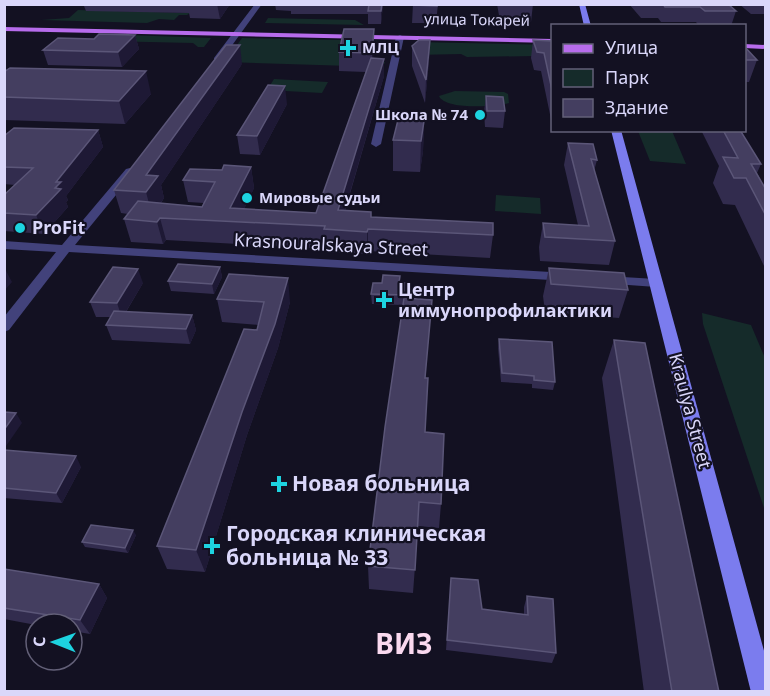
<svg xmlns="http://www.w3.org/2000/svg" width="770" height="696" font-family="'Noto Sans',sans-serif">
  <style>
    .green { fill: #152b2a }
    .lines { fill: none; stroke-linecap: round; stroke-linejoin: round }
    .street { fill: #42427b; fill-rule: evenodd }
    .secondary { fill: #7b7cee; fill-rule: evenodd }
    .primary { fill: #b76cec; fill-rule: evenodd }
    .wall { fill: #322c4e }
    .shaded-wall { fill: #1e1935 }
    .building { fill: #443e60; stroke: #5b5678; stroke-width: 1.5 }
    .poi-dot { fill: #1dd3e0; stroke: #131122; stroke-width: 2 }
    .labels { text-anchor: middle; stroke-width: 4.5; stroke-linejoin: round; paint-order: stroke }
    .far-street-label { font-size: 15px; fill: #dad7fa; stroke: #131122 }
    .far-poi-label { font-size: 15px; font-weight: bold; fill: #dad7fa; stroke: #131122; text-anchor: start }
    .poi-label { font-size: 18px; font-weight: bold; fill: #dad7fa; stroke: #131122; text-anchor: start }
    .street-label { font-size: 18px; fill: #dad7fa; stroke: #131122 }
    .near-poi-label { font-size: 21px; font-weight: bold; fill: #dad7fa; stroke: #131122; text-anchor: start }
    .near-district-label { font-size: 28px; font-weight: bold; fill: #fad9ef; stroke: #131122 }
  </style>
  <rect width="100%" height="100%" fill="#131122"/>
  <!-- green -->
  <path class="green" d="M78,10l112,3 -3,2h-8l-5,5 -15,-1 -12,4 -106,-3 28,-2z
    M268,18l87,2 9,5 -99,-2z
    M99,34l112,4 -7,9h-6l-5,-4 -89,-2 4,-5h-11z
    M242,38l149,3 -1,5h-52v4l6,3 6,8 35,1 -2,5 -158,-5z
    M415,42l137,3 -18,11 -67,1 -6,-3 -47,1z
    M274,79l54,3 -6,11 -55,-3z
    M455,91l49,1 4,2 1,9c-14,4 -64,7 -70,-7z
    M638,131h34l14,33 -36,-3z
    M496,195l44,3 1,16 -46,-3z
    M702,313l49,12 14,33v153l-62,-187z"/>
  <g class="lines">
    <!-- street -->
    <path class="street" d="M255,4h7l-42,58h-6v-4z
      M400,35l4,2 -23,107 -5,3 -5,-3 25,-107z
      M130,168l5,3 -1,2 -59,72 493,28 7,4 -7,4 -499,-29 -60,78 -5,2v-15l52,-65 -52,-3v-8l58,4 64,-76z
      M606,276l50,3 7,4 -7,4 -55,-4 -2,-3 2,-3z"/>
    <!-- secondary -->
    <path class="secondary" d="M579,4h6l6,22h-7z
      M611,130h10l145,528v34h-15z"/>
    <!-- primary -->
    <path class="primary" d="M4,27l548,12v4l-548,-12z
      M744,44l22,1v4l-22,-1z"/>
  </g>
  <!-- wall -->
  <path class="wall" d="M34,4h196l-10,15 -30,-1 -1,-5 -103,-2 -2,-5z
    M275,4h108l-2,20h-13v-10h-77v-3l-15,-1z
    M413,4h25l-2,19h-24z
    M497,4h36l-2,18 -31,-1z
    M629,4h99l8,7 -5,15h-32l-3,-4h-35l-3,-4h-17z
    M739,4h26v10h-14z
    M374,29l-1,29 11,1v17l-39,135 26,1v5l122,18 -3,23 -122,-7 -1,3 -41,-2 -1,-3 -159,-9 -3,4 -32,-2 -7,-23 4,-5 -7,-1 -7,-23 128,-126 -81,121 3,13 -3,5 41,4 2,-4 -16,-1 -5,-22 39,-10 29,-3 3,21 -10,21 72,4 50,-141 -27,-1v-19z
    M135,35l4,14 -17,18 -74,-2 -5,-15 51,-11z
    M430,40l-1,21 -4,42 -13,-37v-20z
    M533,40l19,1v83l-11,-53 -7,-1 -3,-12z
    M744,46l13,14 -8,22h-5z
    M4,72l147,22 -26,30 -121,-4z
    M486,96l19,15 -2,17 -18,-1 -1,-15z
    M287,104l-27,51 -20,-1 -3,-19z
    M424,121l-1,30 -3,21 -27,-1v-31z
    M98,130l5,17 -37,49 2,4 -2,2 2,5 -24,27 -40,-3v-36l11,-10 -11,-1v-48z
    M701,130h39l21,34 -4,9 8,15v80l-30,-63 -12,-1 -10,-21 6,-17z
    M568,143l29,17 -3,11 21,70 -6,24 -69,-4 -1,-14 4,-24 35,2 -14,-60z
    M220,267l2,10 -8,17 -43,-3 -3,-10z
    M549,268l79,22 -9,28 -74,-6 -2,-16z
    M143,283l-17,29 66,3 4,15 -6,14 -78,-4 -6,-15 5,-8h-15l-6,-15z
    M400,283h5v15l27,2 -7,78v54l16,72 -2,24 -21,-2 -5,67 -44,-4 -1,-23 35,-261 -31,-1 -1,-10z
    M217,299l73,3 -12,46 -31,87 -42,137 -38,-3 -10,-23 100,-216 2,-5 -37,-3z
    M499,339l56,43 -2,8 -21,-2v-4l-31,-2 -3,-34z
    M614,340l105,352h-75l-42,-314z
    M4,450l77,17 -19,36 -58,-5z
    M136,535l-8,18 -43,-6 -3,-5z
    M4,569l95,15 8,14 -17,36 -18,-3v-7l-36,1 -32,-6z
    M451,578l31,31 42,5v-7l3,-11 29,57 -4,10 -106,-13z"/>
  <!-- shaded-wall -->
  <path class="shaded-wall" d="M217,4h13l-10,15z
    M382,4h1l-2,20v-13z
    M374,29v18l-2,25v-19z
    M135,35l4,14 -17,18 -4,-15z
    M430,40l-1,21 -4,42 1,-23z
    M240,45l2,19 -81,121 3,13 -12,17 -6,-23v-17z
    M384,59v17l-45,154 -1,-20z
    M146,71l5,23 -26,30 -6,-23z
    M285,86l2,18 -27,51 -3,-19z
    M424,121l-1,30 -3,21 1,-31z
    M98,130l5,17 -37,49 2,4 -2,2 2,5 -24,27 -8,-19 19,-27 1,-6z
    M251,167l3,21 -16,34 -8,-14z
    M160,218l6,22 -3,4 -6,-22z
    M368,229v22l-1,3v-22z
    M4,267l8,15 -8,9z
    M220,267l2,10 -8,17 -2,-10z
    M138,269l5,14 -21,35 -5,-15z
    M288,278l2,24 -12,46 -31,87 -42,137 -9,-22 46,-138z
    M192,315l4,15 -6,14 -4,-15z
    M16,413l6,10 -18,26v-19z
    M76,456l5,11 -19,36 -6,-10z
    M133,530l3,5 -8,18 -3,-5z
    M99,584l8,14 -17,36 -10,-14z"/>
  <!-- building -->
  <path class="building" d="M369,4h13l-1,7h-13z
    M413,4h24v2l-24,-1z
    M663,4h65l8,7h-31l-5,-4h-35z
    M344,29h30l-2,24 -33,-1z
    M99,34l36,1 -17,17 -75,-2 15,-12 36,1z
    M419,40h11l-4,40 -14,-34z
    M533,40l19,1v49l-8,-37 -7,-1z
    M226,45h14l-94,130 12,1 -12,16 -32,-2z
    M744,46l13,14h-13z
    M371,58l13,1 -46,151 33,2v5l122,6v12l-125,-6 -1,3 -43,-3 1,-3 -165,-8 -3,4 -33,-3 14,-18 64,6 13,-25 -32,-2 7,-11 32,1 2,-5 27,2 -21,41 86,5z
    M10,68l136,3 -27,30 -115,-4v-25z
    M268,85l17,1 -28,50 -20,-1z
    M486,96l17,1 2,14h-18z
    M398,120l26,1 -3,20 -28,-1z
    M14,128l84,2 -42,52h5l-6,6 6,1 -25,26 -32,-2v-18l29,-27 -29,-1v-31z
    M723,130h17l21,34h-10l14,24v26l-19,-36h-12l-11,-21 15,1z
    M568,143l25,1 4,16 -6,-1 24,82 -70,-4 -2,-14 46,3z
    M178,264l42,3 -8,17 -44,-3z
    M113,267l25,2 -21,34 -27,-1z
    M549,268l75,5 4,17 -77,-6z
    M229,274l59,4 -13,46 -33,88 -46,138 -39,-4 87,-217 13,1 7,-28 -47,-3z
    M383,275l17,1 -1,7h6l-1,12 -33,-1 2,-11h9z
    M404,298l28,2 -7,78h3l-3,54 19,2 -3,70 -22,-2 -4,68 -47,-4 17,-139z
    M114,311l78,4 -6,14 -80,-4z
    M499,339l53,3 3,40 -21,-2v-4l-32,-3z
    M614,340l31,3 74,349h-47z
    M4,412l12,1 -12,17z
    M4,450l72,6 -20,37 -52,-5z
    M91,525l42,5 -8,18 -43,-6z
    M4,569l95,15 -19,36 -76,-12z
    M451,578l27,2 4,29 46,6 -1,-19 26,3 3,54 -109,-13z"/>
  <!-- markers -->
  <g class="poi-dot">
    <path d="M345 39h6v6h6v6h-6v6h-6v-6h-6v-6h6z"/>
    <circle cx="480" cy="115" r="6"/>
    <circle cx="247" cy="198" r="6"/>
    <circle cx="20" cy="228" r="6"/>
    <path d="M381 291h6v6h6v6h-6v6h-6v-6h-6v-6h6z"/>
    <path d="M276 475h6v6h6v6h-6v6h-6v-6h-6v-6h6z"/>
    <path d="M209 537h6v6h6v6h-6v6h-6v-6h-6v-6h6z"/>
  </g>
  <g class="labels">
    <!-- far-street labels -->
    <g class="far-street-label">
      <text transform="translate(477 20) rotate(1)" y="5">улица Токарей</text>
    </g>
    <!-- far-poi labels -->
    <g class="far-poi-label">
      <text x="362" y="53">МЛЦ</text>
      <text x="468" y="120" text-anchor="end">Школа № 74</text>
      <text x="259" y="203">Мировые судьи</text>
    </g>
    <!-- poi labels -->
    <g class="poi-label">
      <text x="32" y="234">ProFit</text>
      <text x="398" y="296">Центр<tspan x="398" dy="21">иммунопрофилактики</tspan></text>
    </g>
    <!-- street labels -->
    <g class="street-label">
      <text transform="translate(331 245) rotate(3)" y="6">Krasnouralskaya Street</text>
      <text transform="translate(690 411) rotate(75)" y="6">Kraulya Street</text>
    </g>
    <!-- near-poi labels -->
    <g class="near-poi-label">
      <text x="292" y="491">Новая больница</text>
      <text x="226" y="541">Городская клиническая<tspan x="226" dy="24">больница № 33</tspan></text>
    </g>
    <!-- near-district labels -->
    <g class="near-district-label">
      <text x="404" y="654">ВИЗ</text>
    </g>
  </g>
  <!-- border -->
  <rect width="770" height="696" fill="none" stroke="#dad7fa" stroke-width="12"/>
  <!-- legend -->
  <rect x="551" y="24" width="195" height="108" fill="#131122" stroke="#636078" stroke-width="1.5"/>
  <rect x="563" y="44" width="30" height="9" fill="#b76cec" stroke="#636078" stroke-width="1.5"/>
  <text x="605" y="54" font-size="18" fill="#dad7fa">Улица</text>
  <rect x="563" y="69" width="30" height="18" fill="#152b2a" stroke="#636078" stroke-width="1.5"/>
  <text x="605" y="84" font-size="18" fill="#dad7fa">Парк</text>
  <rect x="563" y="99" width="30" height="18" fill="#443e60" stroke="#636078" stroke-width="1.5"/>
  <text x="605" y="114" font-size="18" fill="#dad7fa">Здание</text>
  <!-- north arrow -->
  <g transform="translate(54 642) rotate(271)"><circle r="28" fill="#131122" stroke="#636078" stroke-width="1.5"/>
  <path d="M0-4.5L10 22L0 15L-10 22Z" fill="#1dd3e0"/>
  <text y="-9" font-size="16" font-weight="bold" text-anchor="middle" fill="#dad7fa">С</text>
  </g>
</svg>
